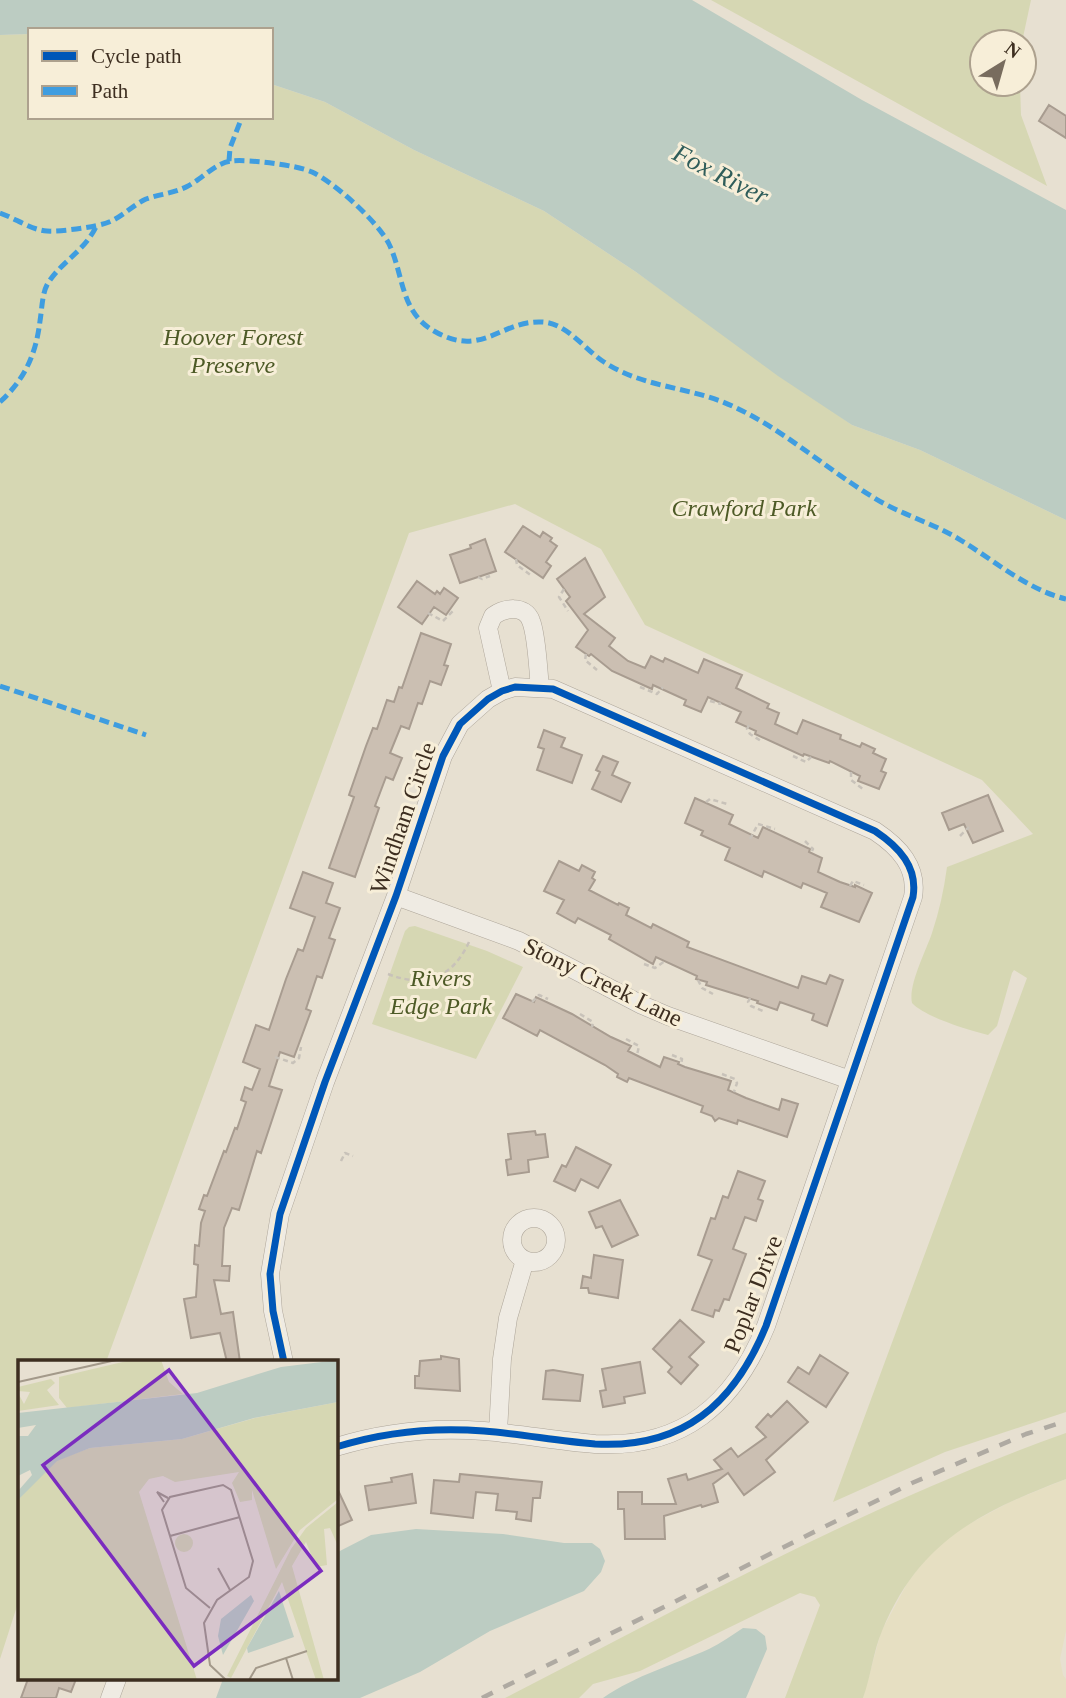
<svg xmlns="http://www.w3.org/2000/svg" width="1066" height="1698" font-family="'Times New Roman',serif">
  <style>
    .farmland { fill: #e6dfc2 }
    .green { fill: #d6d7b3 }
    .water { fill: #bcccc2 }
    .building { fill: #cbbfb2; stroke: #a89c90; stroke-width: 2 }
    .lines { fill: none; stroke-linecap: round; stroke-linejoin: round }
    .minor-casing { stroke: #ada599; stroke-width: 19 }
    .path { stroke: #c8c2b9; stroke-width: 2.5; stroke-dasharray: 5 3.5; stroke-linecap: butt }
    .minor { stroke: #efebe3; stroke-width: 18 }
    .rail { stroke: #afaaa2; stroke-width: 4.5; stroke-dasharray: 12 12; stroke-linecap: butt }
    .quiet { stroke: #3f9de0; stroke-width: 5; stroke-dasharray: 10 5; stroke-linecap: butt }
    .cycleway-casing { stroke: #f7eed8; stroke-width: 11 }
    .cycleway { stroke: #0057b8; stroke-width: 7 }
    .labels { text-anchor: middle; stroke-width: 6; stroke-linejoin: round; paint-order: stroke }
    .park-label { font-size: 24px; font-style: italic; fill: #4d5a26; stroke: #f7eed8 }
    .street-label { font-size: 24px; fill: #3d2e20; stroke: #f7eed8 }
    .water-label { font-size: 26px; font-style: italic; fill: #2f5d5a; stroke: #f7eed8 }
    .inset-road { fill: none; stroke: #a3998a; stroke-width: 2 }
    .view { fill: #7b2cbf; fill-opacity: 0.15; stroke: #7b2cbf; stroke-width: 3.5 }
    .inset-edge { fill: none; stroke: #3d2e20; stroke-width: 3.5 }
  </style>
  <rect width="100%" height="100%" fill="#e7e0d1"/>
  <!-- farmland -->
  <path class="farmland" d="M1066,1479v152l-6,28 3,16 3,4v19h-203l18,-66 27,-50 23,-30 27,-22 52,-28z"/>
  <!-- green -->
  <path class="green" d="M711,0h320l-9,42h-40v42h38l1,31 26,71z
    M30,34v83h241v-33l54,18 89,48 130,61 92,61 216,153 68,25 146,70v892l-121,40 -112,50 194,-524 -13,-8 -2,3 -15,53 -9,9c-20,-5 -63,-18 -76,-32 -4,-18 14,-52 20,-70 7,-21 12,-43 15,-66l86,-33 -51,-54 -337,-155 -44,-76 -86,-45 -106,29 -303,829h-87v238l-19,59v-1624z
    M415,926l72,25 36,16 -47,92 -104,-35 33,-93 4,-4z
    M1066,1433v46c-86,33 -147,62 -184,152 -9,21 -11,45 -19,67h-78l35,-93 -5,-8 -15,-4 -160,78 -47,13 -14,14h-74c183,-94 366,-196 561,-265z"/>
  <!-- water -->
  <path class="water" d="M0,0h692l170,100 204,110v310l-146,-70 -68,-25 -74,-49 -142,-104 -92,-61 -130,-61 -89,-48 -54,-18v-54h-241v4l-30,1z
    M416,1529l87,5 61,9h28l8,6 5,12 -4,11 -17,19 -94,40 -70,41 -60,26h-144l7,-19h113v-126l35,-18z
    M743,1628l13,1 9,7 2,13 -21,49h-143c33,-23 70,-33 106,-49 12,-6 23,-14 34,-21z"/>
  <!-- building -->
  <path class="building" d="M1049,105l17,11v22l-27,-17z
    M523,526l17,11 3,-5 9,6 -2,3 7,5 -11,16 5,4 -8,12 -38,-26z
    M485,539l11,32 -36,12 -10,-28 21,-7 -1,-3z
    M585,558l20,39 -21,17 31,24 -6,8 19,15 17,7 6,-12 12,6 2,-4 33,15 6,-14 38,16 -6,13 33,16 -2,4 12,5 -4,11 22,10 6,-14 38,15 -1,4 20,8 2,-4 13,6 -2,4 13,6 -5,12 5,2 -7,16 -21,-8 2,-5 -30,-15 -1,2 -25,-9 -1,2 -48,-22 1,-3 -20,-9 5,-10 -33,-15 -7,15 -17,-7 2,-5 -33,-15 -1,4 -40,-18 -21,-17 -2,2 -13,-9 12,-17 -22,-29 4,-4 -13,-18z
    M417,581l18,13 2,-3 3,3 4,-6 14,10 -12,17 -12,-8 -12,17 -24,-17z
    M421,633l30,11 -7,21 4,1 -7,19 -11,-4 -8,23 -4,-1 -9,26 -8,-3 -11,27 12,5 -9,22 -7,-3 -11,29 4,2 -24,69 -26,-9 25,-71 -5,-2 17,-49 7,-18 4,1 10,-29 7,2 5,-15 3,1z
    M544,730l21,8 -4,9 21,8 -10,28 -35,-13 7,-21 -6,-2z
    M603,756l15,6 -6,13 18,8 -9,19 -29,-13 8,-17 -4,-2z
    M988,795l15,36 -30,12 -9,-19 -15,6 -7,-17z
    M695,798l38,17 -4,9 29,14 5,-11 47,22 -1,3 13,6 -4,14 22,10 15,5v-2l17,8 -13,29 -38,-15 6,-14 -24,-10 -2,5 -37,-17 -2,6 -37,-17 5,-12 -29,-13 2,-4 -18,-8z
    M559,861l20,10 3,-6 13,7 -3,6 3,2 -6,10 29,15 1,-2 10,5 -3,7 25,13 2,-4 36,18 -2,5 111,41 4,-12 24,8 4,-9 13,5 -16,46 -15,-6 2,-6 -34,-12 -3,8 -20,-7 1,-2 -52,-16 1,-3 -11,-3 1,-3 -41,-19 -3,7 -44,-25 2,-4 -33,-17 -3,5 -18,-10 7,-13 -20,-9z
    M303,872l30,11 -7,20 14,5 -11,30 6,2 -13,38 -5,-2 -11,33 5,2 -17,46 -14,-5 -11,34 13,4 -21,63 -4,-2 -18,59 -7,-2 -8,20 -2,38h8l-1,15 -15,-1 7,34 12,-2 7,50h-13l-7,-29 -29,5 -7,-39 12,-2 2,-32 -4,-1 1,-19 4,1 2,-23 4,-12 -6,-2 5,-14 3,1 17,-45 2,1 9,-24 2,1 9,-27 -5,-2 4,-13 7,3 8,-21 -17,-7 13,-37 13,5 17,-51 12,-30 5,2 12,-34 -25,-9z
    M516,994l18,8 2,-5 36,17 39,23 20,9 -3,5 32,16 4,-10 15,5 -1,2 7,3 46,14 -3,9 18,8 33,12 3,-11 16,5 -11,33 -49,-17 -1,4 -18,-6 -4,3 -3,-5 -11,-4 2,-6 -74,-28 -2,4 -10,-5 1,-3 -13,-9 -65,-35 -3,6 -34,-18z
    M535,1131l1,4 9,-1 3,23 -20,3 1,12 -21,3 -2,-15 5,-1 -3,-25z
    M576,1147l35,18 -13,23 -17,-9 -6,12 -21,-10 8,-16 4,2z
    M738,1171l27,10 -7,18 5,2 -7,20 -11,-4 -12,32 13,5 -17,46 -5,-1 -5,12 -4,-1 -2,7 -21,-7 20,-50 -14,-5 13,-37 4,1 8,-23 5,2z
    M620,1200l18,35 -26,12 -10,-21 -6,2 -7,-16z
    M594,1255l29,5 -5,38 -29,-5 -1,-5h-7l2,-12 8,2z
    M680,1320l24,22 -15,15 9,8 -17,19 -13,-12 4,-5 -19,-18z
    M820,1355l28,18 -22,34 -38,-25 10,-15 11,7z
    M441,1356l18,3 1,32 -45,-3v-12h4l1,-15 21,-2z
    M640,1362l5,31 -21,4 1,6 -22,4 -3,-16 6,-1 -4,-21z
    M553,1370l30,5 -3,26 -37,-2 3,-28z
    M787,1401l21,21 -42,38 9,12 -31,23 -16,-22 -15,11 5,18 -16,5 -1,-2 -37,11 1,23h-40l-1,-30h-6v-17h24v12h34l-8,-25 18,-5 2,6 34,-11 -8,-9 17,-12 7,9 28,-20 -10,-10 12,-13 3,3z
    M412,1474l4,29 -47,7 -4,-24 27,-4 -1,-4z
    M460,1474l82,8 -2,16h-7l-2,23 -15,-2 1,-7 -21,-2 2,-16 -22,-2 -3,26 -42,-5 3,-33 25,2z
    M336,1486l16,34 -16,7z
    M28,1679h48l-5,13 -12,-4 -3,10h-35z"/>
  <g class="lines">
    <!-- minor casing -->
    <g class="minor-casing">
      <path id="minor" d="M502,691l-14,-63 5,-12c11,-8 32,-12 38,5 6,15 7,49 9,66
        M396,896l123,45 123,64 26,11 182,64
        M512 1240a22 22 0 1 1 44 0a22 22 0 1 1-44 0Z
        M284,1362l-11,-51 -3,-37 10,-60 45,-132 71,-186 47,-140 17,-32 28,-25 14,-8 13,-4 38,2 322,142c24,16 43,36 38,66l-147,429c-32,78 -83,123 -171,118 -37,-3 -74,-10 -111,-13 -50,-4 -100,1 -148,16
        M498,1432l4,-73 6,-41 17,-58
        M110,1698l7,-19"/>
    </g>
    <!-- path -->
    <path class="path" d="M516,559l1,6 15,11
      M478,577l4,2 8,-3
      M564,589l-5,8 9,14
      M428,613l15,8 11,-11
      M586,654l-1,6 12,10
      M640,687l17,7 6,-7
      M710,701l11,3
      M749,725l-2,4 3,5 11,7
      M793,756l13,6 5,-5
      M851,772v8l12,9
      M706,802l4,-3 17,5
      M960,836l9,-9
      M750,839l8,-15 17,5
      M805,841l8,8 -2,4
      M850,886l3,-5 11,4
      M644,964l11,4 10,-7
      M388,974c36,14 64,5 81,-32
      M698,980l4,8 11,6
      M750,998l-2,4 3,4 14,6
      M532,1002l7,-7 9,4
      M580,1014l13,8 -1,5
      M626,1039l13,7 -2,9
      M672,1055l10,4 -1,6
      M275,1057l18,6 6,-5 2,-11
      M722,1074l13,5 2,4 -3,9
      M341,1161l4,-8 8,3"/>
    <!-- minor -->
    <use href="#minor" class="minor"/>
    <!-- rail -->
    <path class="rail" d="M482,1698l430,-215 114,-49 40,-13"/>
    <!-- quiet -->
    <path class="quiet" d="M229,161l1,-13 12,-31
      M0,213c15,5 31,17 47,18 11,1 51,-4 62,-9 13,-5 24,-17 37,-23 14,-5 29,-6 42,-13 14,-7 27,-23 43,-25 17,-2 66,4 81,11 22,10 66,50 77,72 15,31 11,68 45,87 48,28 66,-11 108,-9 25,1 43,28 62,40 36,24 81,25 119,40 59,24 105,70 160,101 26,14 54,22 79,38 33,20 66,49 104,58
      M0,402c25,-23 36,-48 40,-81 2,-12 2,-28 8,-38 15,-23 36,-31 49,-58
      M0,686l146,49"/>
    <!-- cycleway casing -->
    <g class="cycleway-casing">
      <path id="cycleway" d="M284,1362l-11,-51 -3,-37 10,-60 45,-132 71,-186 47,-140 17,-32 28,-25 14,-8 13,-4 38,2 322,142c24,16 43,36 38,66l-147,429c-32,78 -83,123 -171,118 -37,-3 -74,-10 -111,-13 -50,-4 -100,1 -148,16"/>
    </g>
    <!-- cycleway -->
    <use href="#cycleway" class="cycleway"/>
  </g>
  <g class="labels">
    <!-- park labels -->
    <g class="park-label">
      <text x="233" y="345">Hoover Forest<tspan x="233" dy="28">Preserve</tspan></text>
      <text x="744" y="516">Crawford Park</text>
      <text x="441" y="986">Rivers<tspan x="441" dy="28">Edge Park</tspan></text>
    </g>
    <!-- street labels -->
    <g class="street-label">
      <text transform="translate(403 818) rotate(-71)" y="8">Windham Circle</text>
      <text transform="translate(603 982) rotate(26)" y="8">Stony Creek Lane</text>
      <text transform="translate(753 1294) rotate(-69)" y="8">Poplar Drive</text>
    </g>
    <!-- water labels -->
    <g class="water-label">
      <text transform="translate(721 174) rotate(27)" y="9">Fox River</text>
    </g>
  </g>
  <!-- overview -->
  <g transform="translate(18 1360)">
    <rect width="320" height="320" fill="#e7e0d1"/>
    <path d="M113,0h30l8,22 14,12 -116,14 -8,-10v-21zM33,19l4,4 -8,7 12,15 -41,6v-18l6,11 6,-12 -12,-1v-4zM320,42v97l-38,31 -24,39 -24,-79v10l-12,2 -8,-19 7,-11 -64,10 -12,-6 -14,3 -10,13 58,188h-179v-180l27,-30 12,-10 33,-12 92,-9 73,-21zM320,142v44l-8,-18 -6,1 3,36 -11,2 -10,-25 -14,24 32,114h-8l-34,-98 -51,96 -4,-2 64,-127 15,-21zM157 183a9 9 0 1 1 18 0a9 9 0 1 1-18 0Z" fill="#d6d7b3"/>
    <path d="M320,0v42l-84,16 -72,21 -92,9 -33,13 -39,39v-9l14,-16 -2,-5 -12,6v-40h10l8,-11 -18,3v-15l179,-20 84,-26zM261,231l15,46 -46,16 -1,-5zM233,235l3,6 -31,54 -5,-19 3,-17z" fill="#bcccc2"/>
    <path class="inset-road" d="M0,22l98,-22M146,142l-7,-10 11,6M152,176l70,-19M200,208l12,22M192,248l-24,-20 -24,-78 8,-13 53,-12 8,5 22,71 -4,16 -32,23 -13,23 6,42 16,15M268,298l7,22M231,320l7,-12 51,-17"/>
    <path class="view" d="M151,10l152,201 -127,95 -151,-201z"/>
    <rect width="320" height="320" class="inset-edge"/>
  </g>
  <!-- legend -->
  <rect x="28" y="28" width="245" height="91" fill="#f7eed8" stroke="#ada18e" stroke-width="2"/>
  <rect x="42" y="51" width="35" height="10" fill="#0057b8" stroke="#ada18e" stroke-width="2"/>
  <text x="91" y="63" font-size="21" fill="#3d2e20">Cycle path</text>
  <rect x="42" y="86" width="35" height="10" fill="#3f9de0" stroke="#ada18e" stroke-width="2"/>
  <text x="91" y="98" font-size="21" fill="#3d2e20">Path</text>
  <!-- north arrow -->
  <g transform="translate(1003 63) rotate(37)"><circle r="33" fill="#f7eed8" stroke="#ada18e" stroke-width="2"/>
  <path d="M0-5L12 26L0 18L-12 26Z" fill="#786c5e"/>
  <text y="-10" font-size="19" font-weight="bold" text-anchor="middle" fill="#3d2e20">N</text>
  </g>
</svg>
